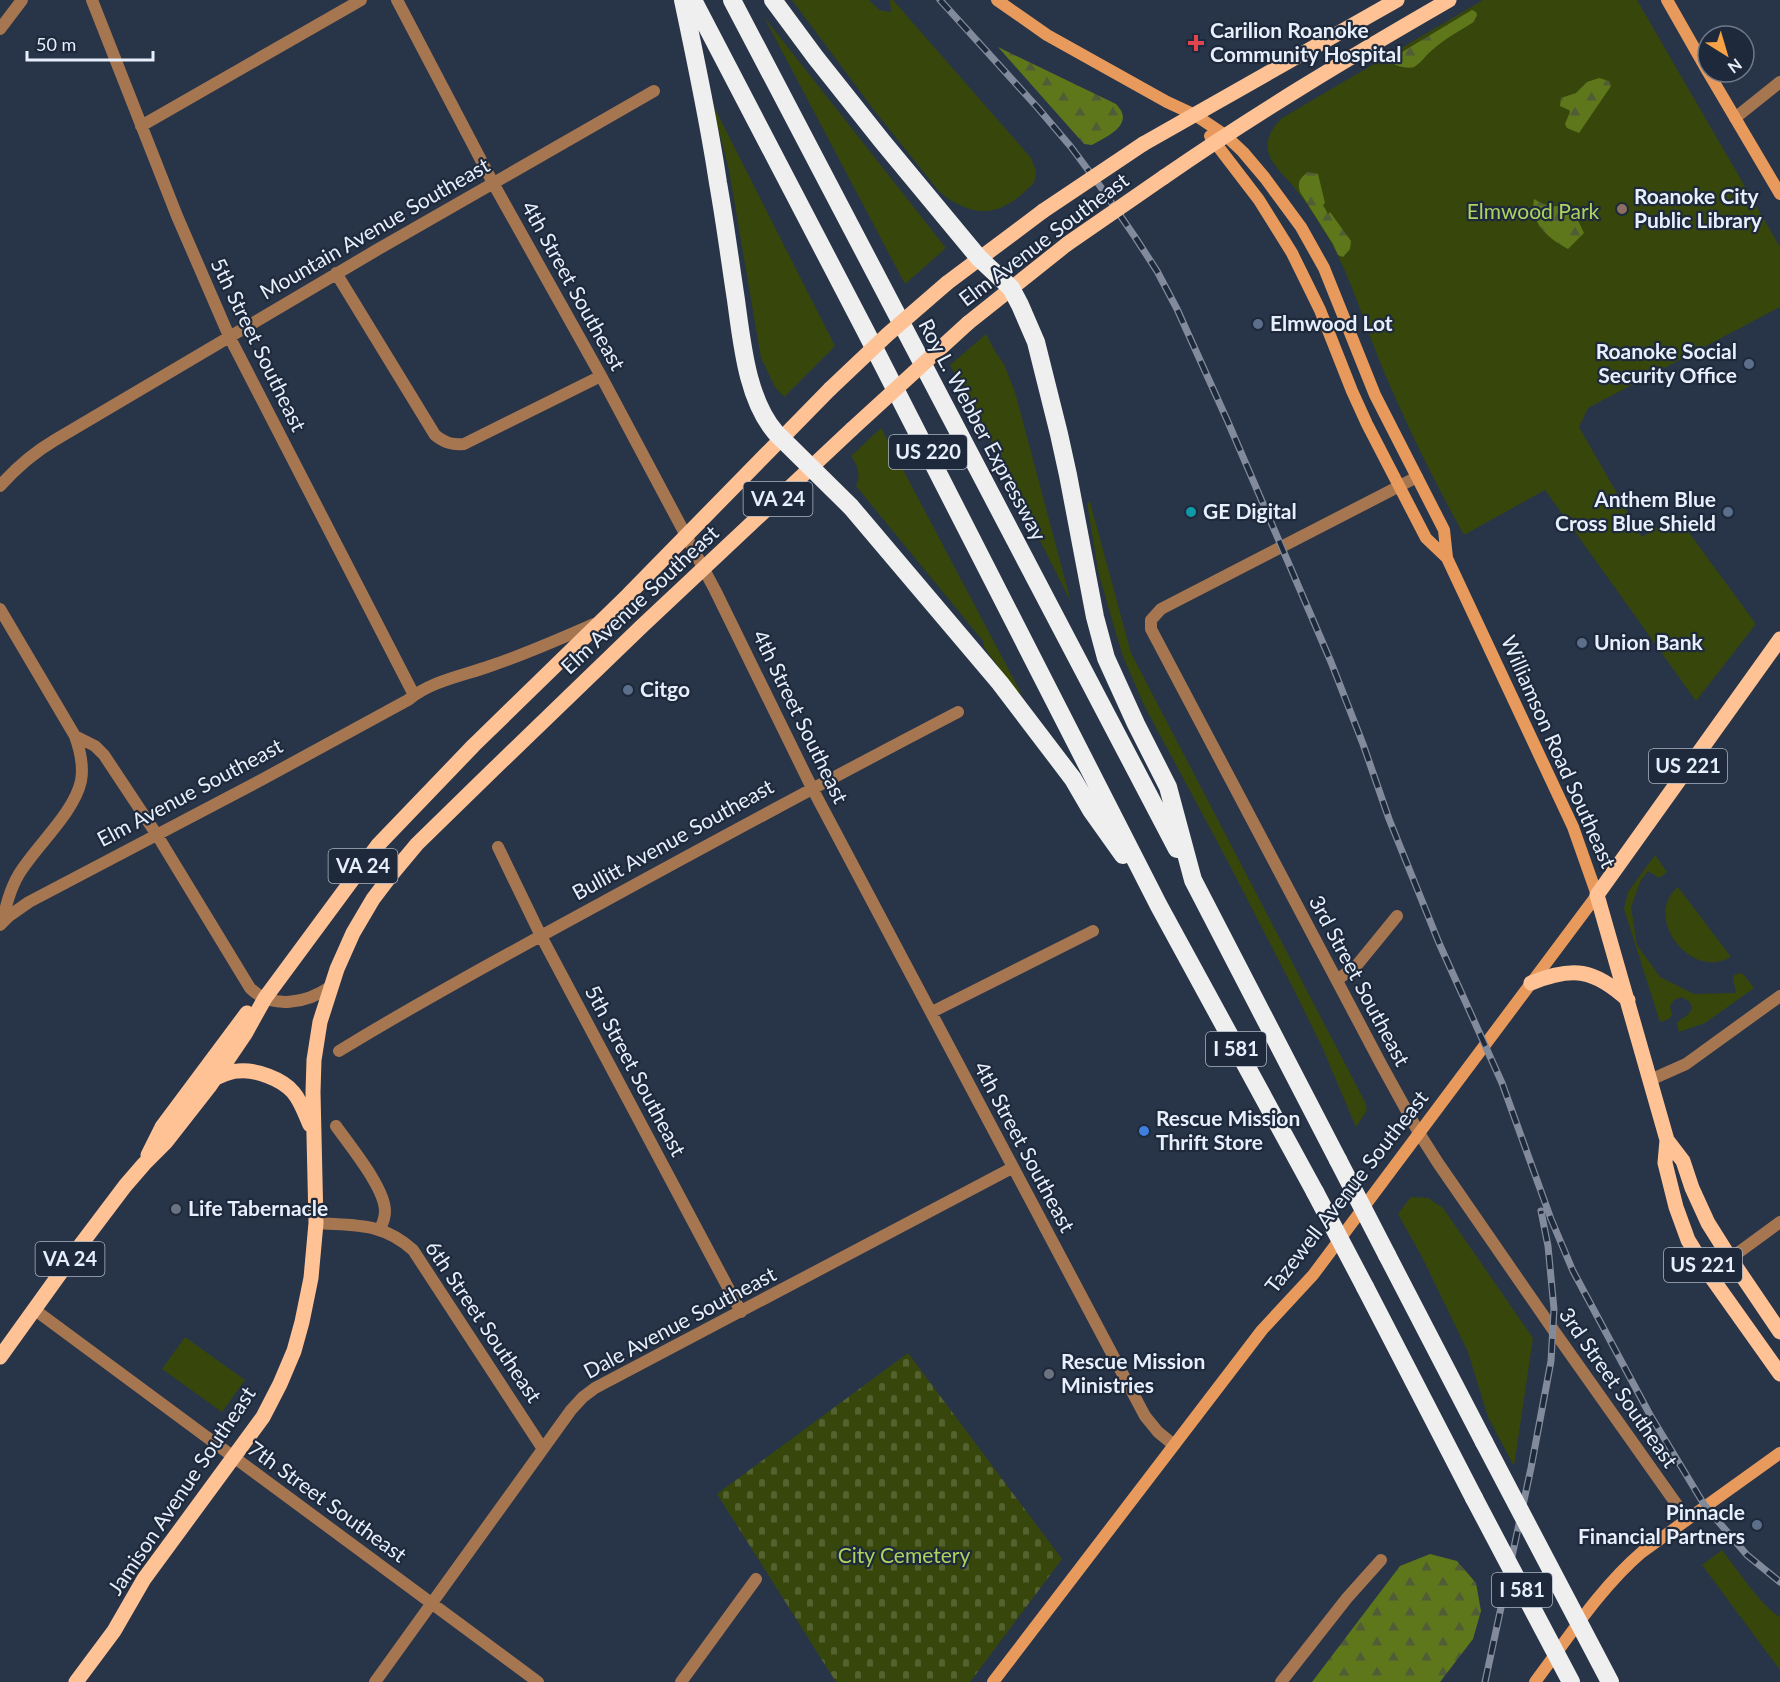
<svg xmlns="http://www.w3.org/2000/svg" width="1780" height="1682" font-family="Lato,sans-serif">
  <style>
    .green { fill: #37470c }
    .forest { fill: url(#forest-firs) }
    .cemetery { fill: url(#cemetery-stones) }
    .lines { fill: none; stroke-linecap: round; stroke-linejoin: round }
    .street { stroke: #a67651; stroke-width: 12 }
    .secondary { stroke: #e79a5c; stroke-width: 12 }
    .primary { stroke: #fec295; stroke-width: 15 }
    .highway { stroke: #efefef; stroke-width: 18 }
    .rail-casing { stroke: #818b9c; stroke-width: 7 }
    .rail { stroke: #1e2a3c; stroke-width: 4.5; stroke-dasharray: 14; stroke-linecap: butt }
    .primary-bridge { stroke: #fec295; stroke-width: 15 }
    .highway-bridge { stroke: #efefef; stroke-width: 18 }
    .health-dot { fill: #e0444e; stroke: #1e2a3c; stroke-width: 2 }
    .education-dot { fill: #8d6e63; stroke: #1e2a3c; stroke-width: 2 }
    .service-dot { fill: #5c6f8a; stroke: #1e2a3c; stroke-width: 2 }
    .culture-dot { fill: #0f9aa8; stroke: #1e2a3c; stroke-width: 2 }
    .shop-dot { fill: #3f7fe0; stroke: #1e2a3c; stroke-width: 2 }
    .worship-dot { fill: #6b7280; stroke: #1e2a3c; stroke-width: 2 }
    .labels { text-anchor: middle; stroke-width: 4.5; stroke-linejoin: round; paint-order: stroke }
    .shield { fill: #1e2a3c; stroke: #abb4c2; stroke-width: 1.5 }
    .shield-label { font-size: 20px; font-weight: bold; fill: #e7effc }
    .poi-label { font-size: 21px; font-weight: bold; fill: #e7effc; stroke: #1e2a3c; text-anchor: start }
    .park-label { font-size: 21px; fill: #afd35f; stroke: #1e2a3c }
    .street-label { font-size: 21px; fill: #e7effc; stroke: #1e2a3c }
  </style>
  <defs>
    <pattern id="forest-firs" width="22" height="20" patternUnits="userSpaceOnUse" patternTransform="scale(1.5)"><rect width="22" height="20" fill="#5e771b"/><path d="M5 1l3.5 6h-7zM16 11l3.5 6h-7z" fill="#505d36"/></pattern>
    <pattern id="cemetery-stones" width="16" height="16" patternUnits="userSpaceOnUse" patternTransform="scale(1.5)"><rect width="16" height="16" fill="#37470c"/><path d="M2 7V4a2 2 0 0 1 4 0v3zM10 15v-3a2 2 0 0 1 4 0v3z" fill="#546230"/></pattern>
  </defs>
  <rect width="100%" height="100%" fill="#283447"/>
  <!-- green -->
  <path class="green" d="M792,0h77l10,10 12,2 -1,-12h3l138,158 5,13 -2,12c-8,7 -16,16 -26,21 -24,15 -51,4 -70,-14l-64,-80z
    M1483,0h154l143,247v60l-192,101 -9,19 63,110 34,-22 80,109 -60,77 -151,-211 -81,45c-30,-54 -58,-111 -82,-168 -17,-41 -29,-84 -50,-123 -11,-18 -22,-37 -35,-53 -9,-13 -26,-25 -29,-41 -2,-13 5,-23 14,-32z
    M764,17l182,231 -41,36z
    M712,103l123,243 -51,51 -9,-10 -14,-29 -32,-188z
    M986,334l10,19 8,11 11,28 56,210 -41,-81 -6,-19 -74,-137z
    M881,428l140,265 -2,2 -35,-48 -1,-6 -127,-155c5,-12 2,-20 -5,-30z
    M1090,502l41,151 234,449 2,8 -11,17 -34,-80 -29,-59 -65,-126 -84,-157 -22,-51 -23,-79 -12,-72z
    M1655,855l12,17 -8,6 -11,-7 -7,9 -10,27 6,38 23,32 34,17 42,-1 -3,-14 1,-4 7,-2 3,2 10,13 -49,35 -26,9 -2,-9c6,-7 9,-4 15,-14l-2,-7 -8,-5 -8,3 -4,6 2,9 -3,4 -9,3 -36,-113 4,-17z
    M1678,887l53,70c-43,24 -88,-42 -53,-70z
    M1411,1197l17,1 15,10 90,130 -19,128 -26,-49 -20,-65 -46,-95 -24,-43z
    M185,1337l60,43 -23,32 -60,-43z
    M1722,1550c15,19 39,56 58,67v53l-78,-105z"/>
  <!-- forest -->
  <path class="forest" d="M1472,10l4,2 1,3 -3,7c-15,9 -30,17 -43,29 -5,4 -11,13 -17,16 -6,2 -18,-1 -22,-4v-5z
    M998,47l118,57c2,3 5,5 6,9 6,15 -20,26 -30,32l-8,-1z
    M1599,78l10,3 2,5 -32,47 -12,-5 -2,-4 5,-12 -1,-2 -9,-4 1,-8 15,-5 11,-11z
    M1308,172l10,2 7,29 -2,2 5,9 2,-2 21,29 -1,8 -7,8 -5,-2 -5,-11 -33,-52c-3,-10 0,-14 8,-20z
    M1534,199c13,8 22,9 36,5l14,29 -16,16c-20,-11 -38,-25 -34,-50z
    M1430,1554l27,7 19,22 5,28 -8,28 -33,43h-128l88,-116z"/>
  <!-- cemetery -->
  <path class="cemetery" d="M908,1353l154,206 -92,123h-134l-119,-188z"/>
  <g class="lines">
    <!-- street -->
    <path class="street" d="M92,0l85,216 52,120 185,359
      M397,0l96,183 108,193 114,214 97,198 333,628 13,16 16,13
      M0,29l22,-29
      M1735,118l45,-36
      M141,126l220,-126
      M336,273l99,162c10,8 17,10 29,9l137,-68
      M1417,477l-256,132 -10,11v9l231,437 37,67 19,30 116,168 133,188
      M0,486c16,-18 33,-33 55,-46l320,-189 279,-160
      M0,609l75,127 20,10 9,9 53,80 93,153c22,22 57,15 80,-1
      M498,847l43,89 200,376
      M2,923c4,-17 8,-34 17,-49 17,-28 55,-61 62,-93 3,-16 -1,-31 -6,-45
      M0,925l9,-9 20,-14 234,-123 145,-79c23,-19 54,-24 82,-34 36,-12 70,-27 104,-42
      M1337,980l20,-15 40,-49
      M932,1012l161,-81
      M339,1051c87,-53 176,-101 266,-150 117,-64 234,-127 353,-189
      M1650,1080l36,-16 94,-68
      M336,1126c14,20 49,62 49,85 0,7 -2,12 -5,18
      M316,1223c39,3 66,-1 97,27l130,199
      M1709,1274l71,-52
      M35,1310l503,372
      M375,1682l196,-272 12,-13 12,-9 417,-220
      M681,1682l75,-103
      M1281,1682l66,-84 34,-38"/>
    <!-- secondary -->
    <path class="secondary" d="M1667,0l41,72
      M1708,72l72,122
      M1210,136l49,64 33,53 28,57 32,81 15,33 59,114 21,20
      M993,1682l269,-352 51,-55 284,-380 -24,-68 -126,-269 -3,-28 -69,-135 -51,-127 -23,-41 -36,-49 -22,-26 -18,-17 -30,-20 -28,-13 -120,-67 -50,-35
      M1535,1682c34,-45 65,-94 107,-130l138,-99"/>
    <!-- primary -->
    <path class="primary" d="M1143,144l254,-144
      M1164,177c92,-64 188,-121 285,-177
      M947,283l96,-72
      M968,323l99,-79
      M1780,639l-183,256 70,245 -2,23 11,44 12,33 21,34 71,100
      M1531,983c42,-17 63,-14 97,17
      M216,1078c7,-3 14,-7 22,-7 17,-2 44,8 55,21 8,9 12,22 17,33
      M1667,1140l16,21 9,27 16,35 22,35 50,74
      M148,1155l14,-28 85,-114
      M0,1357l82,-114 43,-57 19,-22 22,-22 43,-55 36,-53 20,-36 113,-153 96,-100 154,-150 202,-206
      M76,1682l38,-51 30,-52 119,-162 17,-33 14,-33 8,-29 9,-44 5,-55 -3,-131 1,-32 6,-38 17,-53 16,-36 20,-34 19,-25 25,-30 81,-79 143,-138 211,-198"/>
    <!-- highway -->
    <path class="highway" d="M683,0c13,61 26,122 35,183 7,39 12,78 18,117 6,43 11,100 40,133l75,74 149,176 73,96 18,31 32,45
      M693,0l172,330 294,576 156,286
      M732,0l445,849
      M773,0l43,58 66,83 97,117 32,30 9,17 16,37 23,92 9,41 27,142 11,41 30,66 32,63 25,93 145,280
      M1387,1255l97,187
      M1365,1287l109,211"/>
    <!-- rail casing -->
    <g class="rail-casing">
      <path id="rail" d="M940,0l97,107 34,40 29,39 35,51 22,34 20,38 51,113 103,240 32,82 26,75 50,124 63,140 49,136 22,52 76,142 56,93 42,49 33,27
        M1485,1682l46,-214 20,-107 3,-52 -6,-63 -7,-35"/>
    </g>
    <!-- rail -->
    <use href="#rail" class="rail"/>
    <!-- primary-bridge -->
    <path class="primary-bridge" d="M1043,211l100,-67
      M1067,244l97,-67
      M830,389l57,-54 60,-52
      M852,429l116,-106"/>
    <!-- highway-bridge -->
    <path class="highway-bridge" d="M1338,1160l49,95
      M1315,1192l50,95
      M1484,1442l126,240
      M1474,1498l97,184"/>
  </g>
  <!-- markers -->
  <path class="health-dot" d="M1193 34h6v6h6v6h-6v6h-6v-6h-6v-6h6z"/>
  <circle class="education-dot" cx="1622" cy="209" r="6"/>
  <g class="service-dot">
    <circle cx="1258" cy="324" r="6"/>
    <circle cx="1749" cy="364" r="6"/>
    <circle cx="1728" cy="512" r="6"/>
    <circle cx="1582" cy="643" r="6"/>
    <circle cx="628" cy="690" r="6"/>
    <circle cx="1757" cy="1525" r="6"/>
  </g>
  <circle class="culture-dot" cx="1191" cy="512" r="6"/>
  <circle class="shop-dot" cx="1144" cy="1131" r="6"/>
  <g class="worship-dot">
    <circle cx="176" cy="1209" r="6"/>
    <circle cx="1049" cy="1374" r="6"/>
  </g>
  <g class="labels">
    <!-- shield labels -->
    <g class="shield">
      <rect x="889" y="435" width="78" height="34" rx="4.5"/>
      <rect x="743.5" y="482" width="69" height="34" rx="4.5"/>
      <rect x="1649" y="749" width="78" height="34" rx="4.5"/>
      <rect x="328.5" y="849" width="69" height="34" rx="4.5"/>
      <rect x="1206" y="1032" width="60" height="34" rx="4.5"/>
      <rect x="35.5" y="1242" width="69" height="34" rx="4.5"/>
      <rect x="1664" y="1248" width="78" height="34" rx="4.5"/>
      <rect x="1492" y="1573" width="60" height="34" rx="4.5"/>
    </g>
    <g class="shield-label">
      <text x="928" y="459">US 220</text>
      <text x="778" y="506">VA 24</text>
      <text x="1688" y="773">US 221</text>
      <text x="363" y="873">VA 24</text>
      <text x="1236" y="1056">I 581</text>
      <text x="70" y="1266">VA 24</text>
      <text x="1703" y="1272">US 221</text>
      <text x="1522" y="1597">I 581</text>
    </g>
    <!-- poi labels -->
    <g class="poi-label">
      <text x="1210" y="38">Carilion Roanoke<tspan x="1210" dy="24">Community Hospital</tspan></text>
      <text x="1634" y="204">Roanoke City<tspan x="1634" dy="24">Public Library</tspan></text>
      <text x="1270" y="331">Elmwood Lot</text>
      <text x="1737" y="359" text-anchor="end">Roanoke Social<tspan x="1737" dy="24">Security Office</tspan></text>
      <text x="1716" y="507" text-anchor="end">Anthem Blue<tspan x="1716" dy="24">Cross Blue Shield</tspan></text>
      <text x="1203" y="519">GE Digital</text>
      <text x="1594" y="650">Union Bank</text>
      <text x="640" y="697">Citgo</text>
      <text x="1156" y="1126">Rescue Mission<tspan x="1156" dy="24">Thrift Store</tspan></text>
      <text x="188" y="1216">Life Tabernacle</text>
      <text x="1061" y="1369">Rescue Mission<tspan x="1061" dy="24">Ministries</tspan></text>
      <text x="1745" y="1520" text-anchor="end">Pinnacle<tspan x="1745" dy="24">Financial Partners</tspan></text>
    </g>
    <!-- park labels -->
    <g class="park-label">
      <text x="1533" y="219">Elmwood Park</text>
      <text x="904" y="1563">City Cemetery</text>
    </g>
    <!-- street labels -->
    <g class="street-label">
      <text transform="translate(375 229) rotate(-30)" y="7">Mountain Avenue Southeast</text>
      <text transform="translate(1044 240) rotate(-37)" y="7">Elm Avenue Southeast</text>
      <text transform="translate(573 286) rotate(61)" y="7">4th Street Southeast</text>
      <text transform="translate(258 345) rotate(64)" y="7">5th Street Southeast</text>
      <text transform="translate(982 430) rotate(62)" y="7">Roy L. Webber Expressway</text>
      <text transform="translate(640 600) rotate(-43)" y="7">Elm Avenue Southeast</text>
      <text transform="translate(800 717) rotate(64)" y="7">4th Street Southeast</text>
      <text transform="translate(1558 752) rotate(66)" y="7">Williamson Road Southeast</text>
      <text transform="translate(190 793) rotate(-28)" y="7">Elm Avenue Southeast</text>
      <text transform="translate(673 840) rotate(-29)" y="7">Bullitt Avenue Southeast</text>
      <text transform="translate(1359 981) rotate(62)" y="7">3rd Street Southeast</text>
      <text transform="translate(635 1071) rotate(62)" y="7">5th Street Southeast</text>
      <text transform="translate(1024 1147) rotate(62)" y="7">4th Street Southeast</text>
      <text transform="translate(1347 1192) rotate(-52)" y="7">Tazewell Avenue Southeast</text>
      <text transform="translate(483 1322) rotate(56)" y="7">6th Street Southeast</text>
      <text transform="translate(680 1323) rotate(-28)" y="7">Dale Avenue Southeast</text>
      <text transform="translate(1618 1388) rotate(55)" y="7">3rd Street Southeast</text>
      <text transform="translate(182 1491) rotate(-56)" y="7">Jamison Avenue Southeast</text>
      <text transform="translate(327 1502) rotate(36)" y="7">7th Street Southeast</text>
    </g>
  </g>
  <!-- north arrow -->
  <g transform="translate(1726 54) rotate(143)"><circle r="28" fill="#1e2a3c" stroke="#6e7989" stroke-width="1.5"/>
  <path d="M0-4.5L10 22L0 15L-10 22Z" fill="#f5a345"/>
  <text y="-9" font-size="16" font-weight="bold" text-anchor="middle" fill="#e7effc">N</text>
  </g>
  <!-- scale -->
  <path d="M27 51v9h126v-9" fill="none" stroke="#e7effc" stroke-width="3"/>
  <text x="36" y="51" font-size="18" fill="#e7effc" stroke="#1e2a3c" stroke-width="4.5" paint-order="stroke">50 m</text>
</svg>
